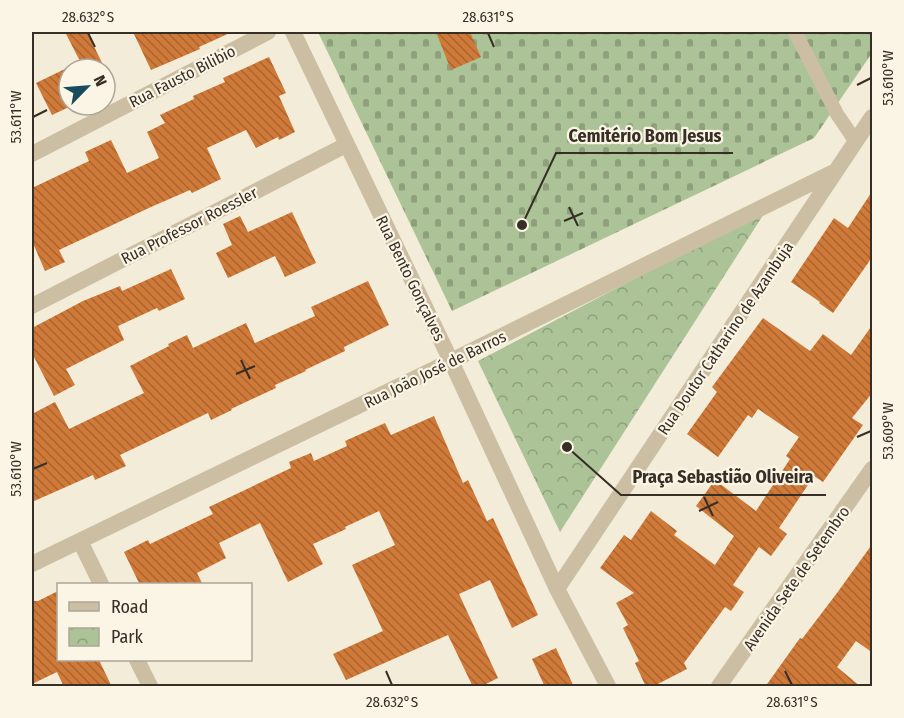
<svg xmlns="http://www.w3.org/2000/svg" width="904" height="718" font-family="'Fira Sans Condensed',sans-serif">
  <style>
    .cemetery { fill: url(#cemetery-stones) }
    .park { fill: url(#park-crowns) }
    .building { fill: url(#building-back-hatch) }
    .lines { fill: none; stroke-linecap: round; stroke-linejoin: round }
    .service { stroke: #ccbea3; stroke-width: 14 }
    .minor { stroke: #ccbea3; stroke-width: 16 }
    .tertiary { stroke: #ccbea3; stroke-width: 16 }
    .ticks { fill: none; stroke: #372e26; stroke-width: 2 }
    .labels { text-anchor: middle; stroke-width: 4.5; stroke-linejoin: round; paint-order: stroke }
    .street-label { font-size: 16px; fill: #372e26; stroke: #fbf5e5 }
    .leader { fill: none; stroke: #372e26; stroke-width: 2 }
    .callout-dot { fill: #372e26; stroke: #fbf5e5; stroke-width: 2 }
    .callout-label { font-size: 18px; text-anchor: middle; font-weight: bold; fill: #372e26; stroke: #fbf5e5; stroke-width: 4.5; stroke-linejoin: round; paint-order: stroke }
    .neatline { fill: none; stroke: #372e26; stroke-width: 2 }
    .ticks-label { font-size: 15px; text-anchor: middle; fill: #372e26 }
  </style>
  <defs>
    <pattern id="cemetery-stones" width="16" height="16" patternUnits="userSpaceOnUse" patternTransform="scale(1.5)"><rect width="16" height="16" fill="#acc397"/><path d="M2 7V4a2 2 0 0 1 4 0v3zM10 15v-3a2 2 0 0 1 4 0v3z" fill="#8d9f7b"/></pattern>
    <pattern id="park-crowns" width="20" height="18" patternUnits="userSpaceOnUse" patternTransform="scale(1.5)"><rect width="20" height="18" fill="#acc397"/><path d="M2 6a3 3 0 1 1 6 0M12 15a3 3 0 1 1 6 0" fill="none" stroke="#8d9f7b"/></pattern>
    <pattern id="building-back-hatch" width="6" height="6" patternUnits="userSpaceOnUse" patternTransform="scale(1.5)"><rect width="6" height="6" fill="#d07a39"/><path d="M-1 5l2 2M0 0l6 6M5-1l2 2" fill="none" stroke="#aa6430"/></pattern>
  </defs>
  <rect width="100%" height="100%" fill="#f3ecd8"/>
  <!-- cemetery -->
  <path class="cemetery" d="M318,32h554v21l-58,85 -362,173z"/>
  <!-- park -->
  <path class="park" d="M767,209l-207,323 -82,-171z"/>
  <!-- building -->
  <path class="building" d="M65,32h22l18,37h-21z
    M133,32h99l-33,15 1,2 -49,21z
    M436,32h34l11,25 -30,13z
    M269,57l17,36 -7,3 16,36 -16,8 -1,-3 -22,11 -10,-18 -39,18 14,31 -29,14 -2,-3 -39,17 -92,43 6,12 -20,9 -13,-30v-53l57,-27 -4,-9 26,-12 16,33 32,-15 -12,-26 18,-9 -5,-8 34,-16 -1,-3 32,-14 -2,-4z
    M69,67v40l-17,8 -16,-32z
    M873,190v66l-40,57 -14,-10 1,-1 -29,-20 43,-64 14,10z
    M292,212l24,51 -31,14 -10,-21 -47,22 -12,-25 16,-8 -9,-21 17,-8 8,16z
    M171,269l14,30 -26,12 -2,-3 -39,18 6,14 -58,29 9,16 -21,11 -22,-43v-25l51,-27 37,-15 2,5z
    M368,281l21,44 -45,22 1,4 -40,19 1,1 -31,14 1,3 -45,21 1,1 -21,10 -3,-7 -88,42 6,11 -31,14 -2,-5 -61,27v-88l23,-12 14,27 75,-36 -14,-27 39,-20 -1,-2 19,-9 6,13 53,-25 9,20 60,-27 -4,-9z
    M763,318l47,33 13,-17 28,21 22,-31v68l-21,26 11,7 -40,57 -9,-6 -35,52 8,6 -16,22 -12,-9 -26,38 11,7 -13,19 -6,-4 -41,56 3,6 -35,18h-6l-11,-24 4,-2 -16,-33 5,-3 -12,-22 18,-10 -34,-25 24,-33 7,5 20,-29 26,20 -3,4 41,30 19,-29 -38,-30 19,-26 41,31 34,-52 -4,-3 13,-19 -41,-28 -6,9 -4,-3 -30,42 -31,-23 30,-42 -5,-5z
    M434,416l29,67 5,-3 19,41 6,-3 45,97 -26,13 -22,-48 -31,14 39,84 -18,9h-7l-25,-52 -102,45 -13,-26 50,-23 -31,-66 43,-20 -16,-34 -34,16 1,2 -33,15 10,20 -35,18 -28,-59 -41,20 7,15 -29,15 6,12h-63l-16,-33 24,-12 2,4 63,-30 -4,-7 82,-39 -2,-6 22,-9 3,8 33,-15 -2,-5 40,-18 6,12z
    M873,543v110l-17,-12 -19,26 24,20h-96l35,-49 2,1 35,-46z
    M58,591v69h41l13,27h-48l-7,-15 -25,12v-83h6z
    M556,648l18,39h-29l-13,-28z"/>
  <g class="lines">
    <!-- service -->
    <path class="service" d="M795,32l42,82 19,28"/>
    <!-- minor -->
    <path class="minor" d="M293,32l158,329 106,228 51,97
      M32,154l236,-122
      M32,306l314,-161
      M80,541l21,43
      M32,564l419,-203 385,-190
      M557,589l315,-472
      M137,660l13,26"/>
    <!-- tertiary -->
    <path class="tertiary" d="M719,686l153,-217"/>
  </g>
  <!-- ticks -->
  <path class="ticks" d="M88,33l7,14M488,33l6,14M857,85l14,-7M33,117l14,-7M569,207l9,19M564,221l19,-8M241,360l9,19M236,374l19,-8M857,437l14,-6M33,469l14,-6M704,497l9,19M699,511l19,-9M386,671l6,14M785,671l7,14"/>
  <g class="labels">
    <!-- street labels -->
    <g class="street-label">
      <text transform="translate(182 76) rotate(-27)" y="6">Rua Fausto Bilibio</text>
      <text transform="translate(189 225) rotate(-27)" y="6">Rua Professor Roessler</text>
      <text transform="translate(411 278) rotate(64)" y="6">Rua Bento Gonçalves</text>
      <text transform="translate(725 338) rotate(-56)" y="6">Rua Doutor Catharino de Azambuja</text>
      <text transform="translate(435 369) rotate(-26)" y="6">Rua João José de Barros</text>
      <text transform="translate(796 578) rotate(-55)" y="6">Avenida Sete de Setembro</text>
    </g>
  </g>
  <!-- callouts -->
  <path class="leader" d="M522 225L556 153H733M567 447L621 495H826"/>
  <g class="callout-dot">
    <circle cx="522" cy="225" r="6"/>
    <circle cx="567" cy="447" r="6"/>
  </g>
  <g class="callout-label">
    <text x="645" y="142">Cemitério Bom Jesus</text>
    <text x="723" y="483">Praça Sebastião Oliveira</text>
  </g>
  <!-- border -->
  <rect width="904" height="718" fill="none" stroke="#fbf5e5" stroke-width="66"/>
  <!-- legend -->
  <rect x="57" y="583" width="195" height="78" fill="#fbf5e5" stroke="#ada599" stroke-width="1.5"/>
  <rect x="69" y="602" width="30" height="9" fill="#ccbea3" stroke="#ada599" stroke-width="1.5"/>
  <text x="111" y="613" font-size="18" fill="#372e26">Road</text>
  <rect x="69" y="628" width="30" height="18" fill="url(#park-crowns)" stroke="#ada599" stroke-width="1.5"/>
  <text x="111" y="643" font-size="18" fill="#372e26">Park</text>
  <!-- north arrow -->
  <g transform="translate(87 87) rotate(65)"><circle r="28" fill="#fbf5e5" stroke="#ada599" stroke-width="1.5"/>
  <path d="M0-4.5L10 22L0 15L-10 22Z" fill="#184b5c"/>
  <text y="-9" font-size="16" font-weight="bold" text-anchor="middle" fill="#372e26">N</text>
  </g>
  <rect x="33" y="33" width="838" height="652" class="neatline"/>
  <g class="ticks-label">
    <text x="88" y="22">28.632°S</text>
    <text x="488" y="22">28.631°S</text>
    <text transform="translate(888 78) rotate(-90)" y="5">53.610°W</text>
    <text transform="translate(16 117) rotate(-90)" y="5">53.611°W</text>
    <text transform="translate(888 431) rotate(-90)" y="5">53.609°W</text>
    <text transform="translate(16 469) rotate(-90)" y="5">53.610°W</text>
    <text x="392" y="707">28.632°S</text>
    <text x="792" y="707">28.631°S</text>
  </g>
</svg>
